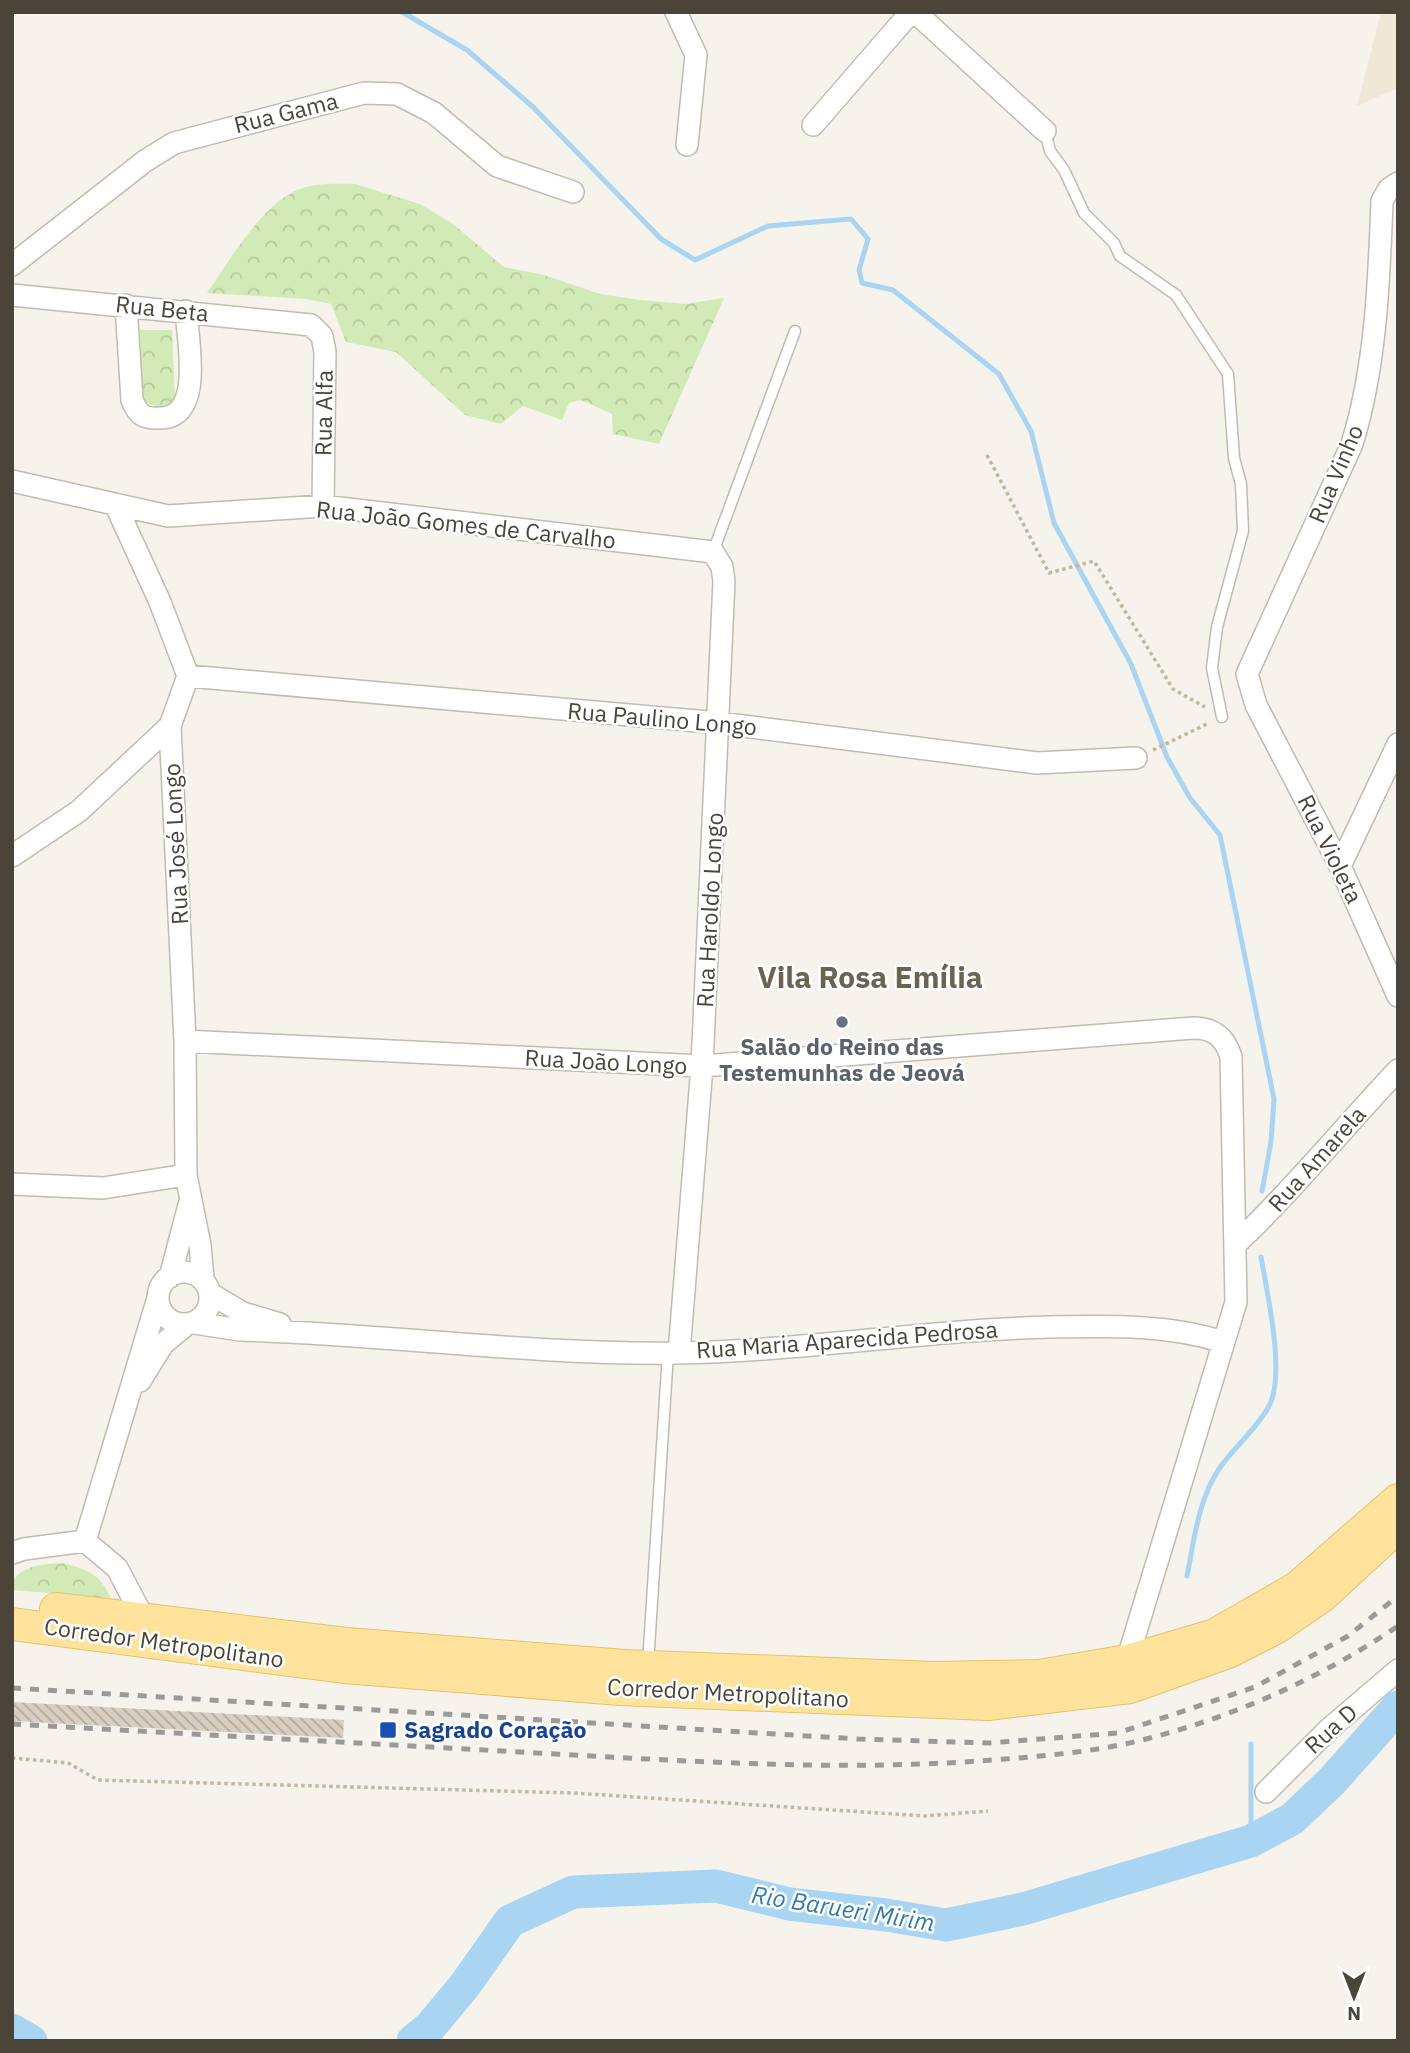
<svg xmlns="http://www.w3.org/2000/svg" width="1410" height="2053" font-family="'IBM Plex Sans',sans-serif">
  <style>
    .education { fill: #efe8d6 }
    .forest { fill: url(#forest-crowns) }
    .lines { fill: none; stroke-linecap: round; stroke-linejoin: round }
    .stream { stroke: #a9d4f2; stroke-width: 5 }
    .river { stroke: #a9d4f2; stroke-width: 33 }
    .building { fill: url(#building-back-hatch) }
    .lane-casing { stroke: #c2bbae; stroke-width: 13 }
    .street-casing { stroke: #c2bbae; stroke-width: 24 }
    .primary-casing { stroke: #e6c16a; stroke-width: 34 }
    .path { stroke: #c4b79f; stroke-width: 3.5; stroke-dasharray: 3.5 3.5; stroke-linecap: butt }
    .lane { stroke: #fff; stroke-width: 10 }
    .street { stroke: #fff; stroke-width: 21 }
    .primary { stroke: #ffe39c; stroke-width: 32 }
    .rail { stroke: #9a9a9a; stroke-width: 5; stroke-dasharray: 9 9; stroke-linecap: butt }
    .worship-dot { fill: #6b7280; stroke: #fff; stroke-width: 2.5 }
    .transit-dot { fill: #1a4fb4; stroke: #fff; stroke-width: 2.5 }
    .labels { text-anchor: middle; stroke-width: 5; stroke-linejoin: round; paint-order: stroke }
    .street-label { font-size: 23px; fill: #4b4439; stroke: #fff }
    .worship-label { font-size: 23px; font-weight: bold; fill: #5b616d; stroke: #fff }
    .transit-label { font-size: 23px; font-weight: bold; fill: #164399; stroke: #fff; text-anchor: start }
    .water-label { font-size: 24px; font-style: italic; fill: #2e7ab2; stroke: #fff }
    .district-label { font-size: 30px; font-weight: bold; fill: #6e6250; stroke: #fff }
  </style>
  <defs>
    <pattern id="forest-crowns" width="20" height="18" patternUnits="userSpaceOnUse" patternTransform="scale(1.75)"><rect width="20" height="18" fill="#d2eab5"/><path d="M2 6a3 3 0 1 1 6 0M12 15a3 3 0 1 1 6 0" fill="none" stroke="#b6ca9c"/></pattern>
    <pattern id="building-back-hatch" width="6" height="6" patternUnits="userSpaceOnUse" patternTransform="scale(1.75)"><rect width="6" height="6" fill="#d8cfc1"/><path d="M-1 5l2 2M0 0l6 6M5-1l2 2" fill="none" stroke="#b1aa9e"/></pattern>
  </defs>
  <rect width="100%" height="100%" fill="#f6f3ec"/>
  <!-- education -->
  <path class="education" d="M1381,12h17v76l-41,18z"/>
  <!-- forest -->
  <path class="forest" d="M355,184l65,20 33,20 51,43 40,8 56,19 40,6 45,4 39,-6 -65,146 -46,-10 -1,-20 -31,-14 -12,3 -7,17 -39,-14 -22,18 -36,-9 -69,-63 -50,-10 -15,-38 -25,-5 -99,-6c24,-34 60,-100 104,-107 14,-3 30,-2 44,-2z
    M140,330h32l3,70c-12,7 -21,10 -32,-1z
    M64,1563c25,8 35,10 47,35l-99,-8c0,-25 32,-26 52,-27z"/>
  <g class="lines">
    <!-- stream -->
    <path class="stream" d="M402,12l65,38 66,57 128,132 34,21 73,-34 83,-7 17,20 -9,31 3,13 31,7 106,84 32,57 23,92 77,141 36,93 23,41 30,37 54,264 -3,43 -9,49
      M1187,1576c7,-35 11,-76 32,-107 14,-21 38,-40 50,-63 17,-32 -2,-113 -8,-149
      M1251,1841v-97"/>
    <!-- river -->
    <path class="river" d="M12,2030l19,11
      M413,2041l17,-14 35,-42 45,-64 63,-29 143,-6 73,18 97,11 60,10 77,-16 228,-68 41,-22 40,-38 66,-74"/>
  </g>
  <!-- building -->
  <path class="building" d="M12,1702l332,18 -1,18 -331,-17z"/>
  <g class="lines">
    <!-- lane casing -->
    <g class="lane-casing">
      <path id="lane" d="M1045,131l5,20 14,19 20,43 30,30 6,13 56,39 52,79 6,84 7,26 2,47 -26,96 -5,41 10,49
        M713,552l82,-221
        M648,1664l20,-311"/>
    </g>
    <!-- street casing -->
    <g class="street-casing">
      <path id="street" d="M676,12l20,43 -9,90
        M915,12l130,119
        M813,125l98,-113
        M1398,183l-9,6 -7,12c-3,81 -6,165 -30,243l-105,230 9,31 84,161 58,130
        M12,265l133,-104 29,-18 190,-50 33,1 37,19 63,53 76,26
        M12,295l299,30 11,11 3,16 -2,154
        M126,305l6,95c6,15 12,19 28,18 44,0 28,-76 26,-107
        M12,481l156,35 155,-10 390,46 9,15 2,14 -22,485 -23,287
        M116,506l44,96 28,74 -18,50 15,315 1,134 14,70 3,34
        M188,676l532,47 317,40 99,-5
        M12,856l67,-45 91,-85
        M1340,866l58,-122
        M185,1041l517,25 491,-38c21,0 32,9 38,29l5,245 -109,359
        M12,1184l91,4 83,-13
        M1235,1245c58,-55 108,-117 163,-175
        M158 1298a26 26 0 1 1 52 0a26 26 0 1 1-52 0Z
        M170,1277l19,-72
        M211,1294l32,19 37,11
        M194,1323l46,7c146,4 291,25 437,23 125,-2 249,-23 374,-26 57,-1 117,-3 172,15
        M140,1381l23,-37 23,-19
        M85,1541l73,-243
        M85,1541l32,27 27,51
        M12,1553l12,-4 61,-8
        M1266,1792l63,-63 69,-59"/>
    </g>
    <!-- primary casing -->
    <g class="primary-casing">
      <path id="primary" d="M56,1609l290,35 279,22 308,12 106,-2 88,-15 88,-26 82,-47 101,-88
        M12,1624l332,43 276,22 368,15 142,-17 98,-35 49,-25 45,-31 76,-70"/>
    </g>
    <!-- path -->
    <path class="path" d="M987,455l62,118 45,-12 79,128 32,18
      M1153,750l56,-27
      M12,1758l56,5 30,17 476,13 351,23 63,-5"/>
    <!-- lane -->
    <use href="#lane" class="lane"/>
    <!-- street -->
    <use href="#street" class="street"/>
    <!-- primary -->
    <use href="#primary" class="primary"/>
    <!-- rail -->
    <path class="rail" d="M12,1688l846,51 131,4 129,-10 137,-46 93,-51 50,-40
      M12,1724c175,10 350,19 525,29 152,8 303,19 455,7 52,-4 104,-8 154,-21 90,-23 175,-61 252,-113"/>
  </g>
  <!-- markers -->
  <circle class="worship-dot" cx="842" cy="1022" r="7"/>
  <rect class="transit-dot" x="379" y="1721" width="18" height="18" rx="3.5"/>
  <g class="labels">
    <!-- street labels -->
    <g class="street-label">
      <text transform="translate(286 113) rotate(-14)" y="8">Rua Gama</text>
      <text transform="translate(162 309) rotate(6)" y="8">Rua Beta</text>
      <text transform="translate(324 413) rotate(-89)" y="8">Rua Alfa</text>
      <text transform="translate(1336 474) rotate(-67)" y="8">Rua Vinho</text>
      <text transform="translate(466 525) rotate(6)" y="8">Rua João Gomes de Carvalho</text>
      <text transform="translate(662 719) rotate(5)" y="8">Rua Paulino Longo</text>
      <text transform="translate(176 844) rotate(-93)" y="8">Rua José Longo</text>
      <text transform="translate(1330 849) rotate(64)" y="8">Rua Violeta</text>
      <text transform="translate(710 910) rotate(-87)" y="8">Rua Haroldo Longo</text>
      <text transform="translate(606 1062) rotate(3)" y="8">Rua João Longo</text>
      <text transform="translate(1317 1159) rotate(-48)" y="8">Rua Amarela</text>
      <text transform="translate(847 1340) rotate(-4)" y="8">Rua Maria Aparecida Pedrosa</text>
      <text transform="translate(164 1643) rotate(8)" y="8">Corredor Metropolitano</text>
      <text transform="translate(728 1693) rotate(3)" y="8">Corredor Metropolitano</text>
      <text transform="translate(1331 1729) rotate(-42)" y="8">Rua D</text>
    </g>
    <!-- worship labels -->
    <g class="worship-label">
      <text x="842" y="1055">Salão do Reino das<tspan x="842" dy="26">Testemunhas de Jeová</tspan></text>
    </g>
    <!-- transit labels -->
    <g class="transit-label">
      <text x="404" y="1738">Sagrado Coração</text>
    </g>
    <!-- water labels -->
    <g class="water-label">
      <text transform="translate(843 1909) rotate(9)" y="8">Rio Barueri Mirim</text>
    </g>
    <!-- district labels -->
    <g class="district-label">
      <text x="870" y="988">Vila Rosa Emília</text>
    </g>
  </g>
  <!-- border -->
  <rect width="1410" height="2053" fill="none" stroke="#4b4439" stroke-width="28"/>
  <!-- north arrow -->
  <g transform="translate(1354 1997) rotate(180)" stroke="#ffffff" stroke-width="5" paint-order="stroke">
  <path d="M0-5L12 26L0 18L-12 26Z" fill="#4b4439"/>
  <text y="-10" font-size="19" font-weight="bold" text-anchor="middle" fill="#4b4439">N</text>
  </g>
</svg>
